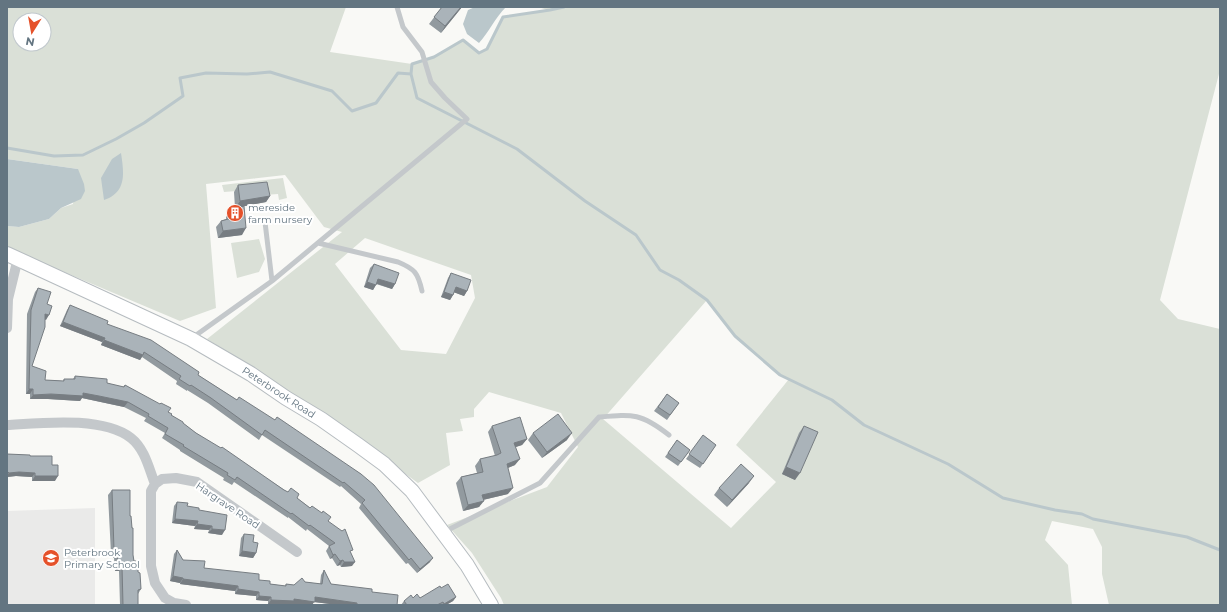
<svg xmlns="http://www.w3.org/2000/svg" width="1227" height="612" font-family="Montserrat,sans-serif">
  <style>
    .built { fill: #eaeae9 }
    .green { fill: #dae0d7; fill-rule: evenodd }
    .water { fill: #bac7cb }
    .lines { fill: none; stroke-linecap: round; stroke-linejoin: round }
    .stream { stroke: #bac7cb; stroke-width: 3 }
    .secondary-casing { stroke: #b6bcc0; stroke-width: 16 }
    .lane { stroke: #c4c8cb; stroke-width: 5 }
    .street { stroke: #c4c8cb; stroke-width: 10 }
    .secondary { stroke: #fff; stroke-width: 14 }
    .wall { fill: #929a9f }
    .shaded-wall { fill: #777d82 }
    .building { fill: #aab3b9; stroke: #777d82 }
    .labels { text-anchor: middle; stroke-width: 4; stroke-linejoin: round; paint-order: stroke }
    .poi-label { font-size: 10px; fill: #637581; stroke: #fff; text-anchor: start }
    .street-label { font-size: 10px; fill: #637581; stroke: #fff }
  </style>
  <rect width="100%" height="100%" fill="#f9f9f6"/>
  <!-- built -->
  <path class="built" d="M95,508v97h-88v-94z"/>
  <!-- green -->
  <path class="green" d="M7,7h339l-16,45 82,12 22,-7 29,-17 16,13 8,-4 16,-32 45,-7 -10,-3h682v63l-60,230 18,19 42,10v276h-111l-7,-31v-27l-9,-18 -41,-8 -7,19 23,25 4,40h-568l-3,-7 -29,-45 -25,-28 100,-38 31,-40 -17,-34 -72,-21 -15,17v8l-14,2 3,12 -17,2 4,32 -32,18 -110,-79 -101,-65 135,-107 -18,-5 -39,-52 -79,9 10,124 -36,13 -173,-73v-22l12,1 30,-8 12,-11 12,-4 5,-35 -71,-10zM20,20h24v24h-24zM365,238l106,37 4,23 -29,56 -45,-4 -66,-86zM707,300l28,36 45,39 9,4 -53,66 40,37 -45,46 -128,-109z
    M283,178l4,20 -8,2 -1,-6 -14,1 -2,-6 -38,3 -2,-7z
    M259,239l6,20 -6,13 -22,6 -6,-35z"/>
  <!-- water -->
  <path class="water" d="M475,7h31c-11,11 -17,25 -27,36l-12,-9 -4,-10 5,-14z
    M121,153c3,20 6,39 -17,47l-3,-22 11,-19z
    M7,159l71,10 6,15 1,7 -4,8 -20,9 -12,11 -30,8 -12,-1z"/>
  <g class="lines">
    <!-- stream -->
    <path class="stream" d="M564,7l-14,3 -47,7 -16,32 -8,4 -16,-13 -29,17 -22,7 -1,10 6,24 100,51 68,52 51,34 24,35 19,10 28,20 28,36 45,39 52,25 32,25 84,39 55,34 52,12 27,4 11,5 94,18 33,13
      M7,148l47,8 29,-1 33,-16 28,-16 39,-27 -3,-18 26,-5 41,1 23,-2 62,19 20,20 24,-8 22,-30 13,1"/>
    <!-- secondary casing -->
    <g class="secondary-casing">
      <path id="secondary" d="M7,254l184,85 60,35 35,24 35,21 37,26 26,19 28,27 55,74 24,40"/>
    </g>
    <!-- lane -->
    <path class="lane" d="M265,222l7,59
      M318,243l80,19c17,7 20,11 24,29
      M192,338l80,-57 195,-162 -22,-21 -14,-16 -9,-30 -19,-25 -6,-20
      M444,532l96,-49 59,-66c34,-3 42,-4 70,18"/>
    <!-- street -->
    <path class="street" d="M7,328l1,-29 10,-41
      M7,425c35,-2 95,-9 124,13 14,11 18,31 24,46l-4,7v75l4,17 10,15 9,5 12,2
      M155,484l7,-5 14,-1 21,4 100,70"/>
    <!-- secondary -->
    <use href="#secondary" class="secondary"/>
  </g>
  <!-- wall -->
  <path class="wall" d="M442,7h20l-21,26 -12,-9z
    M238,185l32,11 -4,6 -22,4 -2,29 -24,3 -2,-11 5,-6 5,-2v-2l5,-7 8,-3 -4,1 -1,-16z
    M374,264l21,20 -3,5 -16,-5 -3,6 -9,-3 6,-19z
    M451,273l16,18 -3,5 -10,-4 -1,3 -3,5 -9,-3 7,-19z
    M38,288l9,16 -1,16 -1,-1 -13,47 13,14 18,1 1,-2h9l2,-3 48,11 2,-2 43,27 3,3 25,18 101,65 31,23 23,32 1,13 -11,1 -1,-2 -3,1 -5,-8 -2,1 -4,-8 3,-5 -22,-17 -1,2 -18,-14v1l-54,-36 -2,3 -9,-5 1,-2 -44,-27v-1l-18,-12 3,-5 -21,-12 2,-3 -22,-11 -42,-9 -2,3 -32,-2h-18v-5h-4l1,-80 8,-22z
    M70,305l37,19 91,51 39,25 38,20 86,54 69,88 -13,11 -9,-10 -2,1 -47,-56 2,-4 -20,-18 -1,1 -78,-52 -3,5 -51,-37 -21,-13v1l-11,-7 1,-3 -35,-24 -2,3 -39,-15 1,-3 -42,-16 7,-16z
    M667,394l12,9 -12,17 -13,-9z
    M492,426l35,13 -5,6 -7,2v18l-7,3v26l-25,6 -4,7 -16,4 -7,-28 5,-6 16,-4 -2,-7 5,-7 15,-3 -7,-24z
    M804,426l-9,54 -13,-6 17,-41z
    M533,433l34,7 -25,18 -14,-18z
    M703,435l13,10 -16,23 -14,-9z
    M677,440l13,10 -12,16 -13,-9z
    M7,454l23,2 22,9 3,16h-23v-4l-16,-1 -9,1z
    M749,483l-22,24 -13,-12 5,-7z
    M112,490l18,26 2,12 1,27 1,6 4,11 3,17 -3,5v11h-18l-1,-34h-4l-1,-13h-1v-4h-2l-3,-59z
    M177,502l10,4 12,4 23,25 -14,-2 1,-3 -15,-1 1,-3 -23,-3 2,-17z
    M244,534l12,19 -3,5 -14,-2 2,-18z
    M177,550l6,10 21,8 55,12 11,4 15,2 1,-2 8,1 11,-3 15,2 1,-9 3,-5 7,14 41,8 25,13h-59l-24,-3 -2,3h-9l-11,-1 -1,1 -23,-1v-3l-12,-1v-4l-21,-2v-3l-55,-7v-1l-10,-2 4,-27z
    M441,588l15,9 -3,4 -7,4h-45l3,-4 16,-3z"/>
  <!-- shaded-wall -->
  <path class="shaded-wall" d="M461,7h1l-21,26 4,-7z
    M270,196l-4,6 -31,6 5,-7z
    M246,228l-4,7 -24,3 5,-7z
    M378,279l17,5 -3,5 -17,-6z
    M367,282l9,3 -3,5 -9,-3z
    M456,287l11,4 -3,5 -11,-4z
    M444,292l9,3 -3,5 -9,-3z
    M45,314l4,1 -3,5 -4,-2z
    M63,322l42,16 -3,4 -42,-16z
    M104,340l39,15 -3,5 -39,-15z
    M29,389h4l-3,5h-4z
    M83,393l16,3 29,6 -4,5 -42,-9 -2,3 -32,-2h-18l3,-4z
    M572,433l-5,7 -25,18 5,-6z
    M527,439l-5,6 -12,4 4,-6z
    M520,459l-5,6 -13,5 5,-6z
    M786,467l14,6 -5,7 -13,-6z
    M19,472l16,1 -3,4 -16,-1 -9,1v-2l2,-2z
    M35,476h23l-3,5h-23z
    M754,476l-5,7 -22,24 5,-7z
    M513,488l-5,6 -30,7 4,-6z
    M484,501l-5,6 -16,4 5,-6z
    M175,519l23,2 -3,5 -23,-3z
    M197,524l15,2 -3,4 -15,-1z
    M212,529l13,1 -3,5 -14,-2z
    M114,550h2l-3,4h-2z
    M242,551l14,2 -3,5 -14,-2z
    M116,554h1l-3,4h-1z
    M335,554l-3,4 -2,1 3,-4z
    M433,558l-3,4 -13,11 3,-4z
    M343,560l-3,5 -3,1 3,-5z
    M344,562h11l-3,4 -11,1z
    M118,566h4l-3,5h-4z
    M173,576l10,2 -3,5 -10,-2z
    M183,579l55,7 -3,5 -55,-7z
    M238,589l21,3 -3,4 -21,-2z
    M259,596l12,1 -3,4 -12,-1z
    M315,597l42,6 -2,2h-17l-24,-3 -2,3h-9l-11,-1 -1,1 -23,-1 3,-4 23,-1z
    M456,597l-3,4 -7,4h-3l1,-1z"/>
  <!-- building -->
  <path class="building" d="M442,7h19l-16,19 -11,-9z
    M267,182l3,14 -30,5 -2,-16z
    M244,206l2,22 -23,3 -2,-10 11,-3 -1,-8z
    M374,264l25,9 -4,11 -17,-5 -2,6 -9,-3z
    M451,273l20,7 -4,11 -11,-4 -3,8 -9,-3z
    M38,288l13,4 -4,12 5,2 -3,9 -4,-1v13l-13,39 14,5 -1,9 19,1v-2h11v-3l32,3v4l17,4 1,-2 35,19 1,-1 10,5 -3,4 4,2 -1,1 12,7v1l13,10 25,15 1,-1 62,43 4,2 3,-4 8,6 -2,4 13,10 2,-2 10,7 1,-2 8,6 -3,4 14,10 3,-2 8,21 -3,1 5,11h-11l-1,-2 -3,1 -5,-7 -2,1 -4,-9 6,-3 -25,-18 -1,1 -17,-13 -1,1 -54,-37 -2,3 -8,-5 1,-2 -45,-27 1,-1 -19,-11 3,-6 -20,-12 1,-2 -21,-12 -29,-6 -16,-3v3l-32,-2 -18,1v-6h-4l2,-79z
    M70,305l38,16 -1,3 44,16 48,32 -1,3 39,25 2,-3 36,23 2,-3 84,57 13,11 59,73 -13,11 -9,-11 -2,2 -47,-57 3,-3 -21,-18 -1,1 -78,-53 -3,5 -51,-37 -20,-13 -1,1 -11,-7 2,-3 -37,-24 -1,3 -39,-15 1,-2 -42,-16z
    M667,394l12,9 -9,12 -12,-8z
    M558,414l14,19 -25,19 -14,-19z
    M520,417l7,22 -13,4 6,16 -13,5 6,24 -31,7 2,6 -16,4 -7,-28 22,-5 -3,-13 17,-4 4,-2 -9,-27z
    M804,426l14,6 -18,41 -14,-6z
    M703,435l13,10 -13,19 -14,-10z
    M677,440l13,10 -9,12 -13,-9z
    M7,454l23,1v1h22v9h6v11h-23v-3l-16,-1 -10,1 -2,-2z
    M741,464l13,12 -22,24 -13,-12z
    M112,490h18v26h1l1,12h1v27l1,6h4v11l2,1 1,16 -3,1v15h-15l-1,-39h-4l-1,-12h-1v-4h-2z
    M177,502l11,1 -1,3 12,2v2l28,5 -2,15 -13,-1v-3l-15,-2 1,-3 -23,-2z
    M244,534l10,1 -1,7 5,1 -2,10 -14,-2z
    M177,550l6,10 22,1 -1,7 55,6v6l11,1v3l16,2v-2l8,1 8,-7 3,4 17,2 2,-14 7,14 41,5v3l26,3 -1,10h-40v-2l-42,-6v5l-21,-3v2l-23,-1v-3l-12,-1v-4l-21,-3v-3l-55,-7v-1l-10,-2z
    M448,584l8,13 -12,7 -1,-2 -6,3h-30l-3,-4 7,-6 2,3 4,-4 3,4 20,-12 1,2z"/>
  <!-- icons -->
  <defs>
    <g id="building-disc" transform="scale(0.9)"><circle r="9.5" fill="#e5512a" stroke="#fff"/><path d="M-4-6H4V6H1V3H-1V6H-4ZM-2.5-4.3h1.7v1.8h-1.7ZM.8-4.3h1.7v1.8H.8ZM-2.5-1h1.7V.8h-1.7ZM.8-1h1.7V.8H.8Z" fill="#fff"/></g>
    <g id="school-disc" transform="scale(0.9)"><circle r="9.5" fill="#e5512a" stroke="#fff"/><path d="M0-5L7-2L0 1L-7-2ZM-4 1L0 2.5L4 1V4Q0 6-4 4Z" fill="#fff"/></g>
  </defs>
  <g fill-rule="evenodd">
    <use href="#building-disc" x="235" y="213"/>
    <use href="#school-disc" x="51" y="558"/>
  </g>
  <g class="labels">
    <!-- poi labels -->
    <g class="poi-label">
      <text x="248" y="211">mereside<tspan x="248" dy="12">farm nursery</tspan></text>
      <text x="64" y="556">Peterbrook<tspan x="64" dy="12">Primary School</tspan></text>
    </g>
    <!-- street labels -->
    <g class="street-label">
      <text transform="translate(279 392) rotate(33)" y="4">Peterbrook Road</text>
      <text transform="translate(228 505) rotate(34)" y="4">Hargrave Road</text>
    </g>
  </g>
  <!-- border -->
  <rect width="1227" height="612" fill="none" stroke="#637581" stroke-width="16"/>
  <!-- north arrow -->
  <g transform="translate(32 32) rotate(191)"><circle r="19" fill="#ffffff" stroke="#c1c8cd"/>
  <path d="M0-3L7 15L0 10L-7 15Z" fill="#e5512a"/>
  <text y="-6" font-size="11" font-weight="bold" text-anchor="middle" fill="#637581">N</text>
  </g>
</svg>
